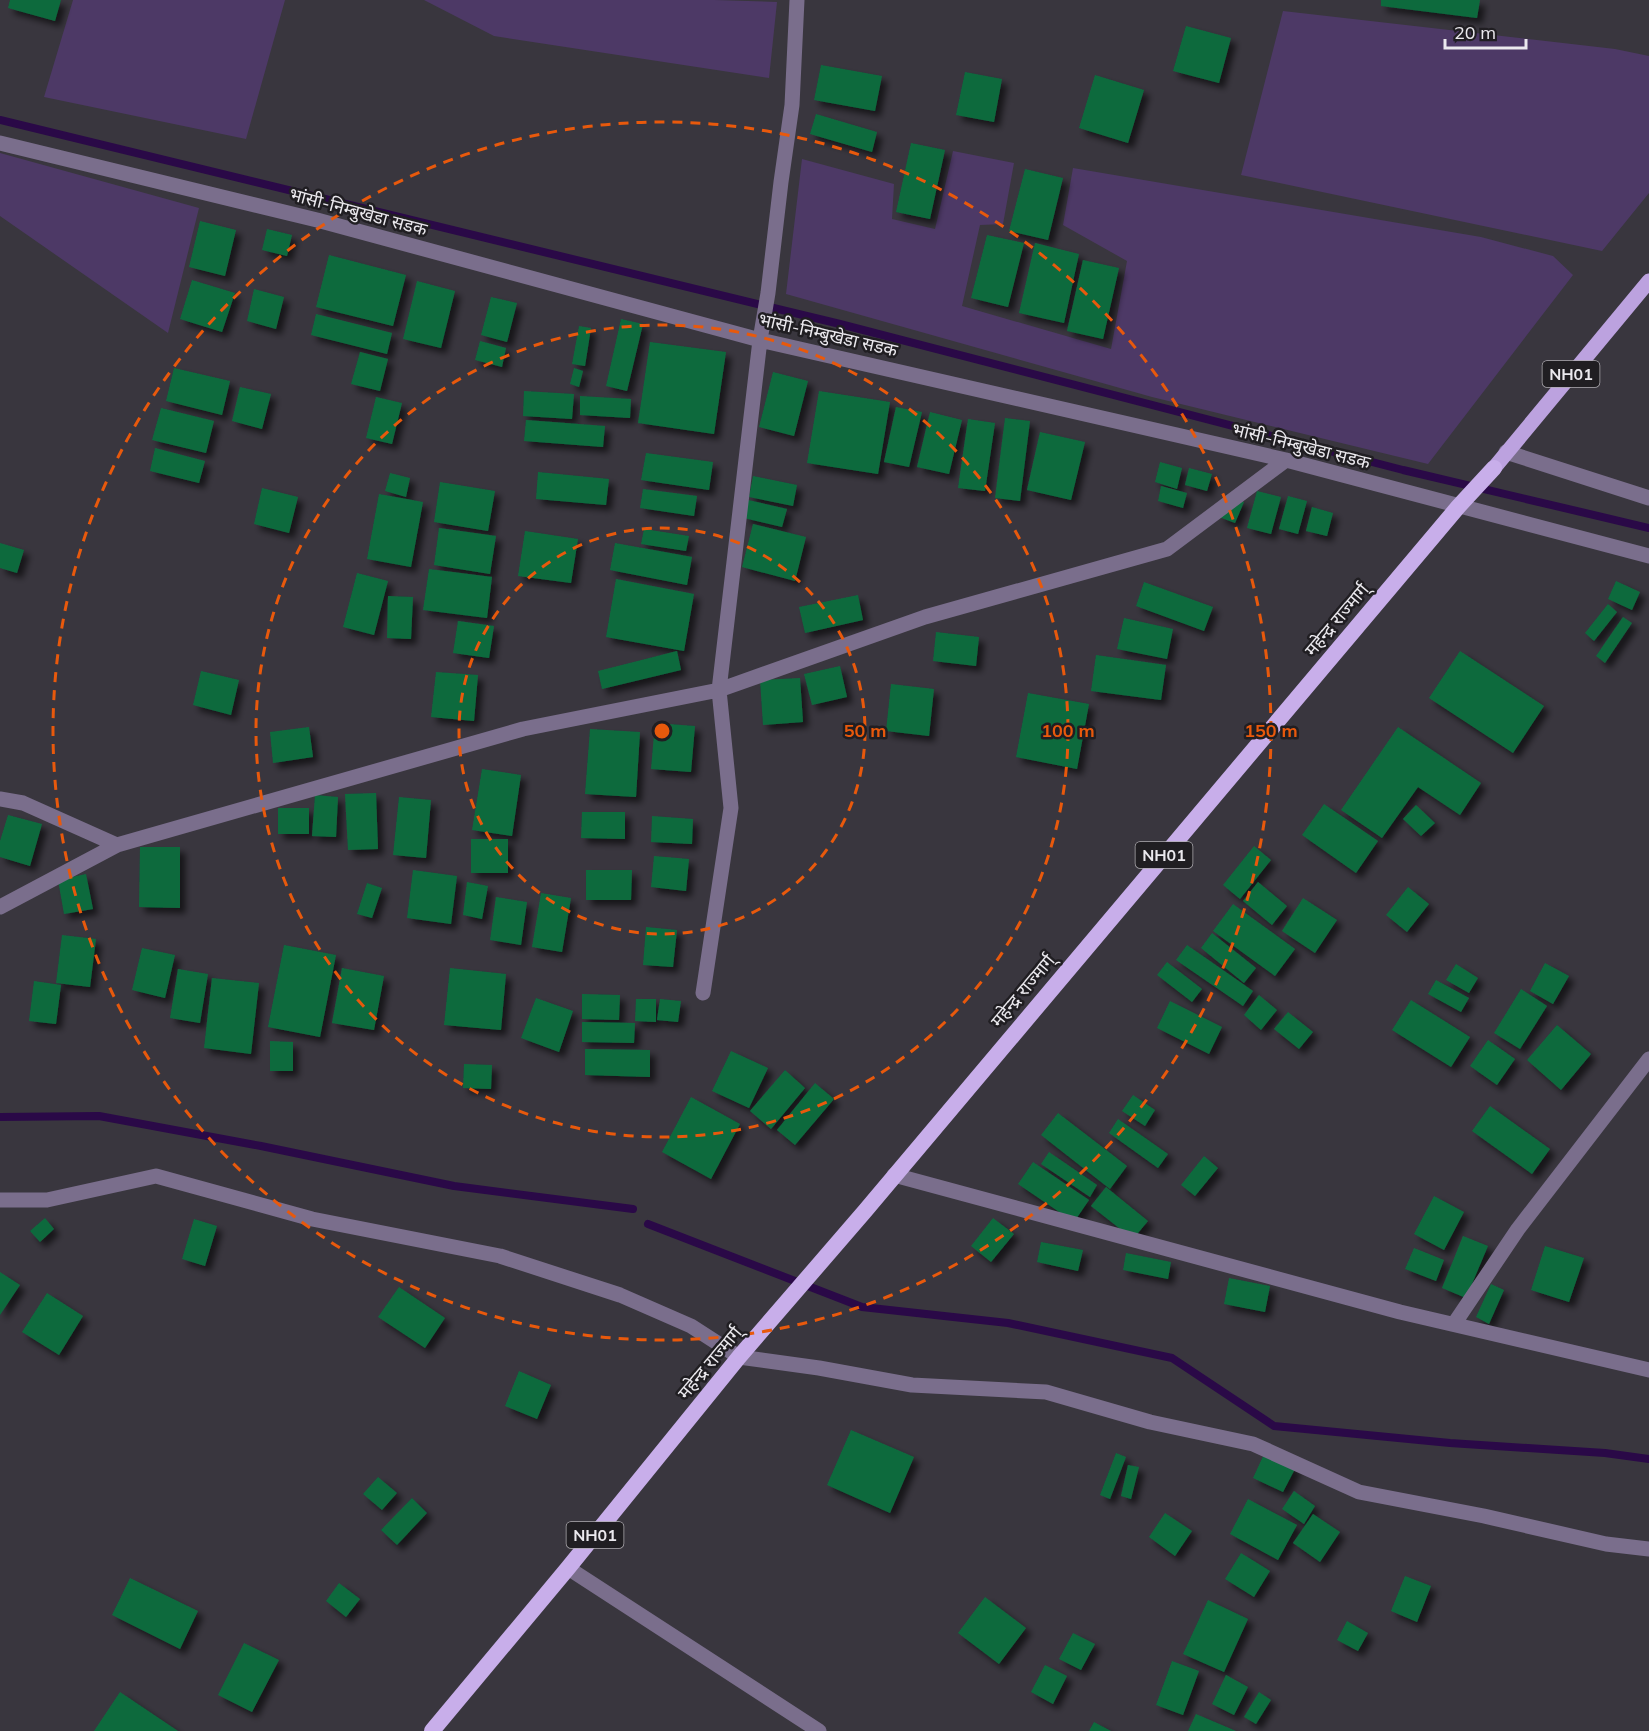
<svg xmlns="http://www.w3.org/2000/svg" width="1649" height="1731" font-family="Mulish,'Noto Sans Devanagari',sans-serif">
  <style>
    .green { fill: #4d3966 }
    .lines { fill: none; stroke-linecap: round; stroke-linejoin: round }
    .stream { stroke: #2a0947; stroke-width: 8 }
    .building { fill: #0c6a3e; filter: url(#shadow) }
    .minor { stroke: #7a6e8c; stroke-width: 15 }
    .primary { stroke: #bca2df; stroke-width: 15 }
    .trunk { stroke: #c8aeea; stroke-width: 16 }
    .ring { fill: none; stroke: #e8590c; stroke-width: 3; stroke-dasharray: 10 8 }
    .labels { text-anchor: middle; stroke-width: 5; stroke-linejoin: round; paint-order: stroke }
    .shield { fill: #201e22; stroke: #aeacb1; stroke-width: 1.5 }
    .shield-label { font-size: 16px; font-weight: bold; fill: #ebe9ee }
    .street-label { font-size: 18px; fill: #ebe9ee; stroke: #201e22 }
    .centre { fill: #e8590c; stroke: #201e22; stroke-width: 3 }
    .ring-label { font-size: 18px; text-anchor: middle; font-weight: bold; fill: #e8590c; stroke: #201e22; stroke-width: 5; stroke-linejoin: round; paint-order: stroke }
  </style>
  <defs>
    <filter id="shadow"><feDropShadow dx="5.5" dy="5.5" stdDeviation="3" flood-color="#0009"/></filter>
  </defs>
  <rect width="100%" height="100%" fill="#39363e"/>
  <!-- green -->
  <path class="green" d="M73,0h212l-39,139 -202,-42z
    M424,0h291l62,2 -8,76 -275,-42z
    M1283,11l332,38 34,7v137l-47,58 -361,-76z
    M953,151l61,12 -11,61 -23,1 -18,81 149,43 16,-88 -64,-36 10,-57 408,69 72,19 20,19 -145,189 -276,-67 -366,-103 16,-135 92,25 -2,35 43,10z
    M0,153l199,55 -31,125 -168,-117z"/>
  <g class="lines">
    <!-- stream -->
    <path class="stream" d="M0,120l840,204 563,146 246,58
      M0,1117l99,-1 162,30 193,40 179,23
      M648,1224l214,83 146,16 164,35 102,68 176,17 155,10 44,6"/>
  </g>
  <!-- building -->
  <path class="building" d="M10,0h51l-6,21 -47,-13z
    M1381,0h99l-3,18 -96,-12z
    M1186,26l45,12 -12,45 -46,-12z
    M821,65l61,11 -7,35 -61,-11z
    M965,72l37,7 -8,43 -38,-7z
    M1095,75l49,15 -16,53 -49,-15z
    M816,114l61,18 -5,20 -62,-18z
    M911,143l34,7 -15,69 -34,-7z
    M1025,169l38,9 -15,62 -39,-9z
    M200,221l36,9 -11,46 -36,-9z
    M267,229l25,6 -5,21 -25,-6z
    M987,235l37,8 -16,64 -37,-9z
    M1035,243l44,11 -15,69 -45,-10z
    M329,255l77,20 -13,51 -77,-19z
    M1083,260l36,8 -16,71 -36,-8z
    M192,280l43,13 -13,39 -42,-13z
    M417,281l38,10 -14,57 -38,-9z
    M254,289l30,8 -8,32 -29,-8z
    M491,297l26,6 -10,39 -26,-7z
    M316,314l76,19 -5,21 -76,-19z
    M621,319l22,5 -16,67 -21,-5z
    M579,326l12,2 -6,38 -13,-2z
    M480,341l26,7 -4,19 -27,-7z
    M650,342l76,10 -12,82 -76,-11z
    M360,352l28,7 -8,32 -29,-7z
    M174,368l56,13 -8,34 -56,-14z
    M574,368l9,3 -4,16 -9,-3z
    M773,372l35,9 -14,55 -35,-9z
    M240,387l31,7 -9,35 -30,-8z
    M524,391l50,3 -2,25 -49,-3z
    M819,391l71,11 -12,72 -71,-11z
    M580,396l51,3 -1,19 -50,-3z
    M376,397l26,6 -10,41 -26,-6z
    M896,407l26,5 -13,55 -25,-5z
    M161,408l53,13 -8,32 -54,-13z
    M930,412l32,8 -13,54 -32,-7z
    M1005,418l25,3 -10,80 -25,-3z
    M968,419l27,4 -10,68 -27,-3z
    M526,420l79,6 -2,21 -79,-6z
    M1040,432l45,10 -14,58 -44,-10z
    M155,448l50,13 -6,22 -49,-12z
    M646,453l67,9 -4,28 -68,-10z
    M1160,462l22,6 -5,21 -22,-7z
    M1189,468l23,6 -5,17 -22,-6z
    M538,472l71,7 -3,26 -70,-6z
    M390,473l20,5 -4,19 -21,-6z
    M753,476l44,9 -4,21 -44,-9z
    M440,482l55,9 -7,40 -54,-9z
    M1161,486l26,7 -4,15 -25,-7z
    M262,488l36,9 -9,36 -35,-9z
    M643,489l54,7 -3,20 -54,-8z
    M1257,491l24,6 -10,37 -24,-6z
    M379,494l44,8 -12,65 -44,-8z
    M1227,495l17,7 -9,21 -16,-6z
    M1288,496l19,5 -9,33 -19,-5z
    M748,500l39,9 -5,18 -38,-9z
    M1312,507l21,6 -6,23 -21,-5z
    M753,524l53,13 -11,44 -53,-14z
    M439,528l57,8 -6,38 -56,-9z
    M644,529l45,7 -3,15 -45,-7z
    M525,531l53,8 -7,44 -53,-7z
    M0,543l24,7 -7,23 -17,-5z
    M615,543l77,14 -5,28 -77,-15z
    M429,569l63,8 -5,41 -64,-8z
    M357,573l31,8 -14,54 -31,-8z
    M616,579l78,15 -10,57 -78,-14z
    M1616,581l24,11 -8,18 -24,-11z
    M1144,582l69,25 -9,24 -68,-25z
    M858,595l5,25 -58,13 -6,-26z
    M388,596l25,1 -2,42 -24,-1z
    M1608,604l9,8 -23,29 -9,-8z
    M1623,617l9,6 -27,40 -9,-7z
    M1124,618l49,11 -6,30 -50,-10z
    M458,621l36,5 -5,32 -36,-5z
    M936,632l43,5 -3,29 -43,-5z
    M677,651l4,19 -79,19 -4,-18z
    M1460,651l84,55 -31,47 -84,-55z
    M1096,655l70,10 -5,35 -70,-9z
    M840,666l7,31 -35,8 -8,-31z
    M201,671l38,9 -8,35 -38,-10z
    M436,672l42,3 -4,46 -43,-4z
    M800,678l3,44 -40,3 -3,-45z
    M891,684l43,5 -5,47 -43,-5z
    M1028,693l61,11 -12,65 -61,-12z
    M655,723l40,3 -4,46 -40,-3z
    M309,727l4,30 -40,6 -3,-31z
    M1398,727l83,56 -21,32 -42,-28 -36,51 -41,-28z
    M590,729l50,3 -4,65 -51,-3z
    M482,769l39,6 -9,61 -40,-6z
    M376,793l2,56 -30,1 -3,-56z
    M315,795l23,2 -2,40 -24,-1z
    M399,797l32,3 -5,58 -33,-3z
    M1324,804l54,37 -22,32 -54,-38z
    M1416,805l19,18 -14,13 -18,-17z
    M278,808h31v26h-31z
    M582,812h43v27l-44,-1z
    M8,815l34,9 -12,42 -30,-9v-16z
    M652,816l41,3 -1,25 -41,-2z
    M471,839h37v34h-37z
    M1254,846l17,14 -31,39 -17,-14z
    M140,847h40v61l-41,-1z
    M654,856l35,3 -3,32 -35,-4z
    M413,870l44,6 -6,48 -44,-6z
    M586,870h46l-1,30h-45z
    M86,874l7,35 -29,5 -6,-34z
    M467,882l21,4 -6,33 -19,-4z
    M1258,882l29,24 -15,19 -29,-24z
    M367,883l15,5 -10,30 -15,-4z
    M1408,887l21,17 -22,28 -21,-17z
    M541,893l30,5 -9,54 -30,-5z
    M496,897l31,5 -6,43 -31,-5z
    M1303,898l34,22 -22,33 -33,-22z
    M1233,904l62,45 -20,27 -62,-45z
    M646,927l31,3 -4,37 -30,-2z
    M1212,933l44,35 -12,15 -43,-35z
    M62,935l34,4 -6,48 -34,-4z
    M284,945l52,10 -16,82 -52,-10z
    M1187,945l66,46 -10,15 -67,-46z
    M142,948l33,7 -10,43 -33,-8z
    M1167,962l35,27 -10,13 -35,-27z
    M1545,963l24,13 -16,28 -23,-13z
    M1456,964l22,14 -9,15 -23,-13z
    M342,968l42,8 -10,54 -42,-7z
    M450,968l56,6 -5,56 -57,-5z
    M178,969l30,5 -8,49 -30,-5z
    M212,978l47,5 -8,71 -47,-6z
    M1436,980l33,18 -8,14 -33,-18z
    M34,981l27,4 -5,39 -27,-3z
    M1521,989l26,17 -27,43 -26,-16z
    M582,994l38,1 -1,25 -37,-1z
    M1259,995l18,15 -16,20 -17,-15z
    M536,998l37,13 -14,41 -38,-14z
    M636,999h20v23l-21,-1z
    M660,999l21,2 -3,21 -21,-2z
    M1411,1000l59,37 -19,30 -59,-37z
    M1170,1001l52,26 -13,27 -52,-26z
    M1288,1012l25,20 -14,17 -25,-20z
    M582,1022l53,1 -1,20 -52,-1z
    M1557,1025l34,29 -30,36 -34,-30z
    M1488,1040l27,19 -18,26 -27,-19z
    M270,1041l23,1v29h-23z
    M585,1049l65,1v27l-65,-2z
    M731,1051l37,17 -19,40 -37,-17z
    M464,1064l28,1 -1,24 -28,-1z
    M785,1070l20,18 -34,41 -21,-18z
    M815,1083l19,16 -39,46 -18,-15z
    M1133,1095l22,15 -10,16 -23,-15z
    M691,1097l49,27 -29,55 -49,-27z
    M1490,1106l60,43 -18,25 -60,-43z
    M1058,1113l69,53 -17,23 -69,-54z
    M1118,1119l50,35 -10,14 -49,-35z
    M1049,1152l48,33 -7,12 -49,-33z
    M1204,1156l14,12 -23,28 -14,-11z
    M1033,1162l56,38 -15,22 -56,-38z
    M1106,1187l42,34 -15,18 -42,-33z
    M1434,1196l30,16 -20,38 -30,-16z
    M45,1218l9,11 -14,13 -10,-11z
    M993,1218l21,16 -23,28 -20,-16z
    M194,1219l23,7 -12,40 -23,-7z
    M1463,1236l25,10 -22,52 -24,-10z
    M1041,1242l42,8 -5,21 -41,-9z
    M1545,1246l39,12 -15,44 -38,-12z
    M1414,1248l30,12 -8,21 -31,-12z
    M1126,1253l45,9 -3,17 -45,-9z
    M0,1272l20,13 -20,30z
    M1229,1278l41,8 -5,26 -41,-8z
    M1491,1284l13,6 -15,34 -13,-7z
    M399,1287l46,31 -20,30 -47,-31z
    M47,1293l36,23 -24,39 -37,-23z
    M519,1371l32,14 -14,34 -32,-13z
    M851,1430l63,27 -24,56 -63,-28z
    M1265,1452l31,15 -13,25 -30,-14z
    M1116,1453l10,4 -16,42 -10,-4z
    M1128,1465l11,2 -8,32 -10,-3z
    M378,1477l19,16 -15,17 -19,-16z
    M1294,1491l21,15 -11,18 -22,-15z
    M412,1498l15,15 -30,32 -16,-15z
    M1248,1499l49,26 -19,35 -48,-26z
    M1165,1513l27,18 -17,25 -26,-19z
    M1313,1514l27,18 -20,30 -27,-19z
    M1241,1553l29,18 -16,26 -29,-18z
    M1405,1576l26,10 -14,36 -26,-11z
    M130,1578l68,33 -18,38 -68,-34z
    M339,1583l21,16 -14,18 -20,-16z
    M985,1597l41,31 -27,36 -41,-31z
    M1208,1600l40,19 -24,53 -41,-18z
    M1347,1621l21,12 -10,18 -21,-11z
    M1073,1633l22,11 -14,26 -22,-11z
    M244,1643l35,17 -27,52 -34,-17z
    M1172,1661l27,10 -16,44 -27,-10z
    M1045,1665l22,11 -14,28 -22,-12z
    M1226,1675l22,12 -14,28 -22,-11z
    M120,1692l58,39h-84z
    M1259,1692l12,8 -15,24 -12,-7z
    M1196,1714l40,17h-48z
    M1094,1722l17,9h-22z"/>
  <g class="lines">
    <!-- minor -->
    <path class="minor" d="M0,143l317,77 443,120 526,120 363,96
      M1506,452l143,46
      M0,799l23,4 94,42
      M0,907l117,-62 406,-116 196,-39 206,-73 242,-68 119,-89
      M703,993l28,-185 -12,-118 41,-350 8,-47 13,-111 11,-77 5,-105
      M894,1175l506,137 249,58
      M0,1200h47l109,-24 156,43 188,37 120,39 71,31 48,31 80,11 93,17 134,7 104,30 103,22 106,48 125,24 122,28 43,5
      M1454,1324l64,-95 131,-170
      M568,1568l251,163"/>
    <!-- primary -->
    <path class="primary" d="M1494,468l155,-187"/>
    <!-- trunk -->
    <path class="trunk" d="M432,1731l136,-163 171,-211 126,-146 593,-704 36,-39"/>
  </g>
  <!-- distance rings -->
  <g class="ring">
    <circle cx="662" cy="731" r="203"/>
    <circle cx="662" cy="731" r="406"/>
    <circle cx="662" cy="731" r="609"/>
  </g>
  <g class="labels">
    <!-- shield labels -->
    <g class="shield">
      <rect x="1542.5" y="361" width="57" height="26" rx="4.5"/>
      <rect x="1135.5" y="842" width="57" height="26" rx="4.5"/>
      <rect x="566.5" y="1522" width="57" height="26" rx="4.5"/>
    </g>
    <g class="shield-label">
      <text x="1571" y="380">NH01</text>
      <text x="1164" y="861">NH01</text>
      <text x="595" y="1541">NH01</text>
    </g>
    <!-- street labels -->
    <g class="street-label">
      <text transform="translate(358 212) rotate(15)" y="6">भांसी-निम्बुखेडा सडक</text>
      <text transform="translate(828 335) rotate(13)" y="6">भांसी-निम्बुखेडा सडक</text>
      <text transform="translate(1301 446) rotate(14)" y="6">भांसी-निम्बुखेडा सडक</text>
      <text transform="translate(1337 620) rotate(-50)" y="6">महेन्द्र राज्मार्ग्</text>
      <text transform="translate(1023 991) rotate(-50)" y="6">महेन्द्र राज्मार्ग्</text>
      <text transform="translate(710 1363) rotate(-50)" y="6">महेन्द्र राज्मार्ग्</text>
    </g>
  </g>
  <circle cx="662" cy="731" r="9" class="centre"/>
  <g class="ring-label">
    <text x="865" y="737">50 m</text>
    <text x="1068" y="737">100 m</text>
    <text x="1271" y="737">150 m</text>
  </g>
  <!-- scale -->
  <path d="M1445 39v9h81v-9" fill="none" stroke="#ebe9ee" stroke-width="3"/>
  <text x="1454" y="39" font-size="18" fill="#ebe9ee" stroke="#201e22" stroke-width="4.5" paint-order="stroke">20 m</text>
</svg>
